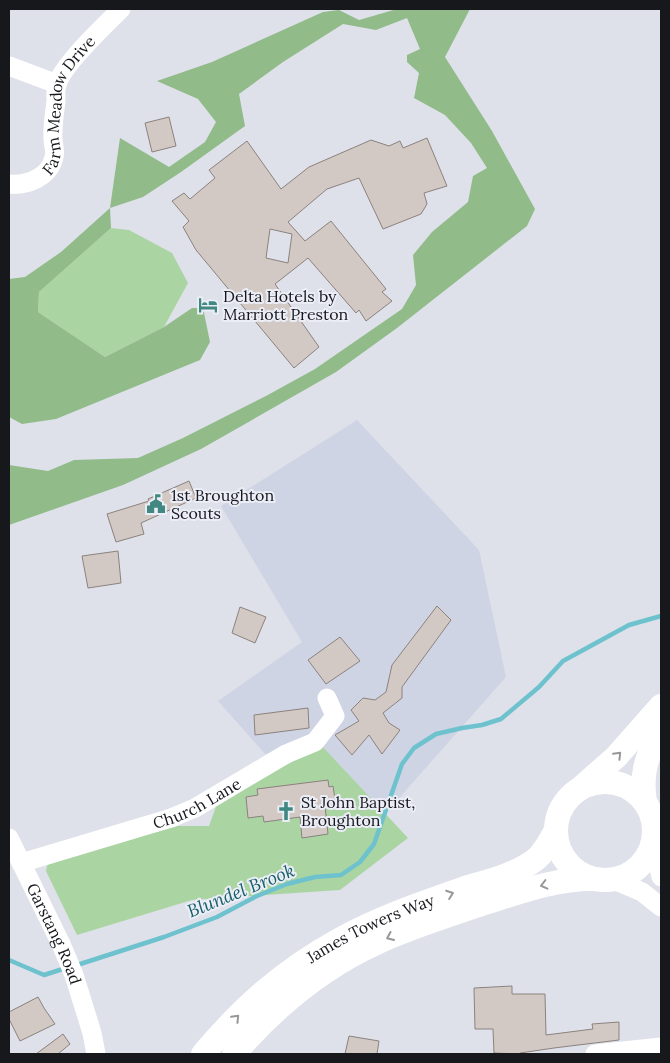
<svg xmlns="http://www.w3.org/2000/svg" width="670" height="1063" font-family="Lora,serif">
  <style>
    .built { fill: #cfd4e4 }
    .green { fill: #aad5a3 }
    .forest { fill: #91bb89 }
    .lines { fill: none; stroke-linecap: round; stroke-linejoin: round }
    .stream { stroke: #6ec2ce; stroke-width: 4.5 }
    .building { fill: #d3c9c4; stroke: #8b827e; fill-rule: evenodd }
    .minor { stroke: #fff; stroke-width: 19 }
    .major { stroke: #fff; stroke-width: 24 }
    .oneway { stroke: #979799 }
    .labels { text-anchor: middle; stroke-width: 4; stroke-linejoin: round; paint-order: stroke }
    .street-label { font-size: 16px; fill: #17181c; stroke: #ebeef7 }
    .poi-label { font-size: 16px; fill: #17181c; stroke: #ebeef7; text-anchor: start }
    .water-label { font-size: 18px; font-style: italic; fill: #195f68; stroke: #ebeef7 }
  </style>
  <rect width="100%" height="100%" fill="#dee1ea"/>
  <!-- built -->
  <path class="built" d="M357,420l122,130 27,127 -121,137 -63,-68 -57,8 -47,-53 84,-59 -81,-136z"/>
  <!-- green -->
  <path class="green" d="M111,228l18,2 43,23 16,30 -24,44 -59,30 -67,-45 1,-20z
    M322,746l86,92 -68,52 -148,10 -115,35 -31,-64 1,-5 3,-5 128,-35h31l9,-25z"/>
  <!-- forest -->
  <path class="forest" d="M397,9h73l-25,48 47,74 43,78 -8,17 -130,102 -61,44 -135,77 -78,36 -114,40v-60l39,6 26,-11 64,-2 45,-20 83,-42 49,-27 87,-60 14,-24 -3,-30 19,-23 36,-30 5,-26 14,-8 -16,-25 -26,-28 -31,-17 5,-25 -12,-11v-7l13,-6 -13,-31 -31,12 -33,-6 -60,38 -44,32 6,32 -64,46 -38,25 -33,11 1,20 -72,64 -1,20 67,45 59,-30 28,-19h11l7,34 -10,18 -144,59 -34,5 -13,-7v-138l16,-2 36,-25 49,-44 10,-70 49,29 36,-25 11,-20 -18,-23 -41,-18 55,-19 111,-50 16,-2 20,10z"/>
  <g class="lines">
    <!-- stream -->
    <path class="stream" d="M9,960l35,15 22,-7
      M74,966l90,-29 53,-20 40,-21 30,-12 28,-7 26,-2 19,-13 14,-18 28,-80 12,-16 22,-14 26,-6 20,-3 19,-6 38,-32 24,-26 66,-36 32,-9"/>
  </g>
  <!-- building -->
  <path class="building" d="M169,117l7,29 -24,6 -7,-29z
    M427,138l20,48 -23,7 3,11 -6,10 -38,15 -24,-51 -32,11 -39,33 17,19 26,-20 55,68 -4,3 10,9 -26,20 -7,-11 -3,3 -48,-55 -33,26 44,63 -25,21 -98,-118 -13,-23 6,-6 -17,-20 12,-8 6,6 25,-21 -6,-8 38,-29 34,48 28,-22 62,-27 18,6 11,-5 3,7zM270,229l22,5 -4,29 -22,-5z
    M189,481l7,17 -55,25 3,11 -28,8 -9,-28 42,-13 -1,-2z
    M118,551l3,32 -33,5 -6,-32z
    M437,606l14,14 -49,67v11l-19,15 6,10 11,7 -18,24 -13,-19 -17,20 -17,-20 24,-14 -8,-11 12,-12 12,2 11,-8 6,-27z
    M240,607l26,10 -11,26 -23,-10z
    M340,637l20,24 -34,23 -18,-24z
    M308,708l1,20 -54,7 -1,-20z
    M328,780l1,7 4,-1 3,19 -11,1 3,28 -26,4 -2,-21 -36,5 -1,-6 -15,2 -2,-21 12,-2 -1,-6z
    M512,986v8h33l1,41 47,-6 -1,-5 27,-2v18l-65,8 -34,5v1l-26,-1 -1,-24h-18l-1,-41z
    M38,997l6,11 11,16 -35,17 -11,-22v-7z
    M63,1034l7,10 -12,10h-22z
    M349,1036l30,5 -2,13h-32z"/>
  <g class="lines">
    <!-- minor -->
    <g class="minor">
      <path d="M9,66l48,18"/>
      <path id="s1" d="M9,184c18,2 41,-7 45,-27 2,-6 -1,-12 -1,-18 -1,-14 2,-26 3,-39 0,-5 -1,-10 1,-15 4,-19 49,-61 64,-76"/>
      <path id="s2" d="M9,838l52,106 13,31 18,58 4,21"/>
      <path d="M653,842l8,35"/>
      <path id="s3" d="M21,863l150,-45 24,-10 91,-54 29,-12 20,-26 -8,-18"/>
      <path d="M614,880l28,12 19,15"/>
      <path d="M595,1054l66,-7"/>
    </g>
    <!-- major -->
    <g class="major">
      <circle cx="605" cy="831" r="49"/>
      <path d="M583,786l33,-29 45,-51"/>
      <path d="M645,802c-4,-26 0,-47 16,-68"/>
      <path id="s4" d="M203,1054c41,-48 80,-83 136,-114 39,-22 83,-37 126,-52 23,-7 50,-13 70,-28 9,-7 14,-18 20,-28"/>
      <path d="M234,1054c38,-44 86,-85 140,-110 36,-17 73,-28 111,-41 35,-11 69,-24 107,-24"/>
    </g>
  </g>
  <!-- one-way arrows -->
  <defs><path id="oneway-chevron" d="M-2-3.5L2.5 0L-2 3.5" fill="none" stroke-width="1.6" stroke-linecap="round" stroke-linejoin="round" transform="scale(1.25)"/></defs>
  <g class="oneway">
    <use href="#oneway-chevron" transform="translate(618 755) rotate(-46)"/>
    <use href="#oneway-chevron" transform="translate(544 885) rotate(166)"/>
    <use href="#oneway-chevron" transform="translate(450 894) rotate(-20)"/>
    <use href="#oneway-chevron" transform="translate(390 937) rotate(156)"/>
    <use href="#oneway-chevron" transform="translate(236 1018) rotate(-46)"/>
  </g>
  <!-- icons -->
  <defs>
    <g id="hotel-bare" transform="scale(1.5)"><path d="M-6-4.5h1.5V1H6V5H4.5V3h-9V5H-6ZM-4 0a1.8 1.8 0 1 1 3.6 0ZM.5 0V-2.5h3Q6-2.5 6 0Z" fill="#418882" stroke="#ebeef7" stroke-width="2.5" paint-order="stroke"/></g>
    <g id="civic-bare" transform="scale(1.5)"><path d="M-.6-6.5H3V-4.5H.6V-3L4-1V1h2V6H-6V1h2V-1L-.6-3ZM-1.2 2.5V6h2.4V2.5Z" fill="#418882" stroke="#ebeef7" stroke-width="2.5" paint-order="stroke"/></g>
    <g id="church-bare" transform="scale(1.5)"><path d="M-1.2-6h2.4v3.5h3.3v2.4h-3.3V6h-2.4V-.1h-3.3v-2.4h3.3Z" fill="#418882" stroke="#ebeef7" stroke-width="2.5" paint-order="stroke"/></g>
  </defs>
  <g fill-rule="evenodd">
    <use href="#hotel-bare" x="208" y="305"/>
    <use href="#civic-bare" x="156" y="504"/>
    <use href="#church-bare" x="286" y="811"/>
  </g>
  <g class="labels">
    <!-- street labels -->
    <g class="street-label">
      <text dy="6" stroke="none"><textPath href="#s1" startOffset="114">Farm Meadow Drive</textPath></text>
      <text dy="6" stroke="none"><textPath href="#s3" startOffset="186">Church Lane</textPath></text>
      <text dy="6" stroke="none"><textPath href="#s4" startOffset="212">James Towers Way</textPath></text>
      <text dy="6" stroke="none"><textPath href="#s2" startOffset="106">Garstang Road</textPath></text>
    </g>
    <!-- poi labels -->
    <g class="poi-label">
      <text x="223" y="302">Delta Hotels by<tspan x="223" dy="18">Marriott Preston</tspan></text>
      <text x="171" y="501">1st Broughton<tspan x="171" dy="18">Scouts</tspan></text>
      <text x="301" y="808">St John Baptist,<tspan x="301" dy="18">Broughton</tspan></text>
    </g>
    <!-- water labels -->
    <g class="water-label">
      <text transform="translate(241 891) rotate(-22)" y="6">Blundel Brook</text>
    </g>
  </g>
  <!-- border -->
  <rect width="670" height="1063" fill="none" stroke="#17181c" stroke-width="20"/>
</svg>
